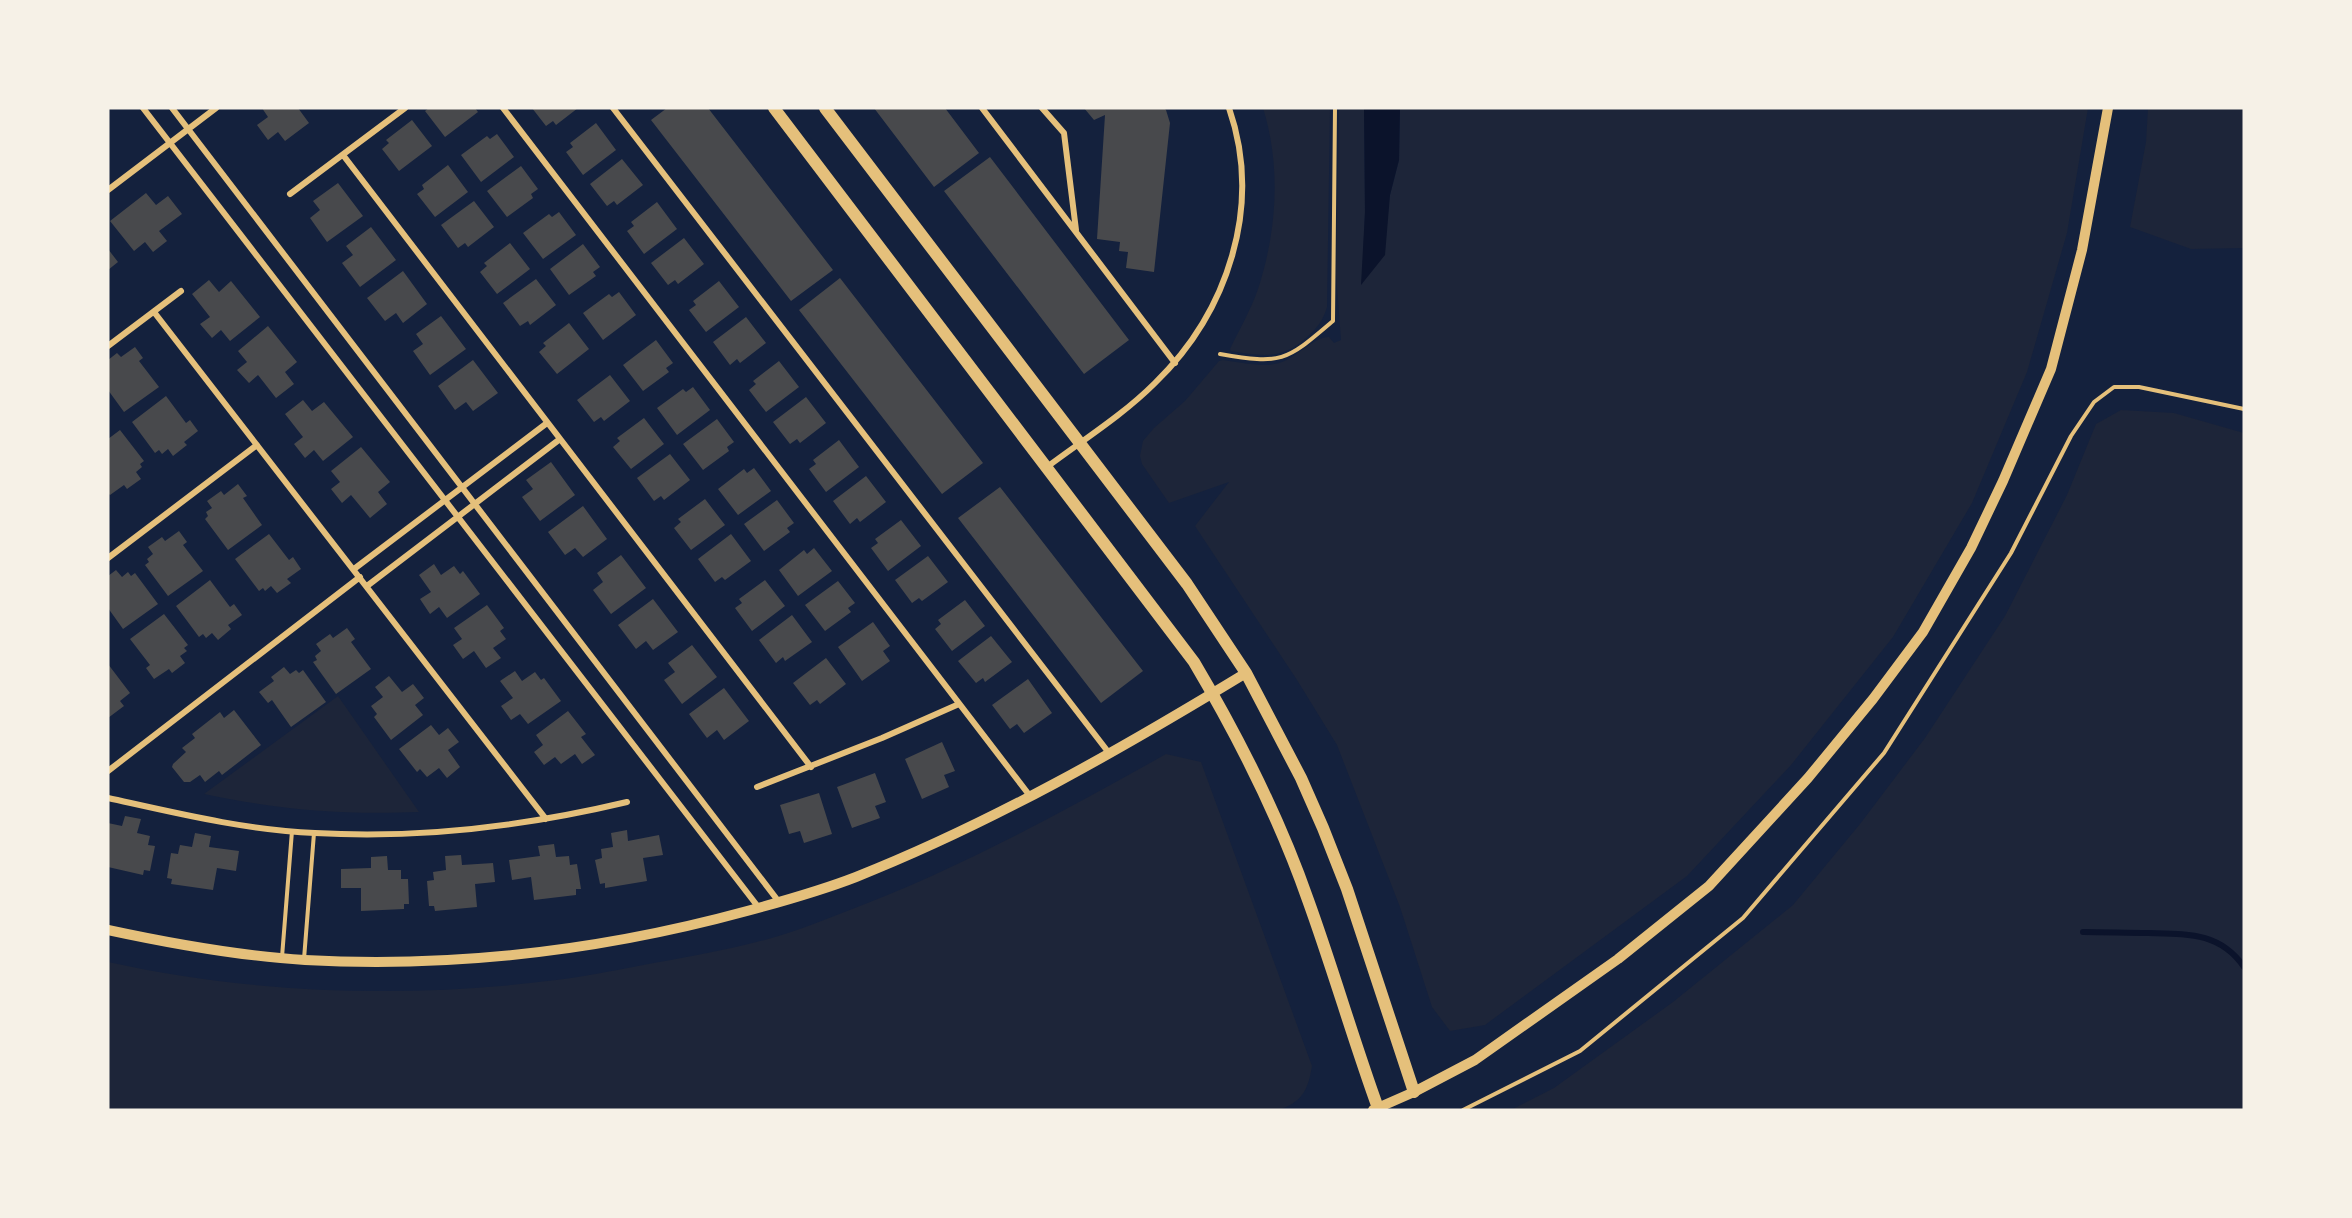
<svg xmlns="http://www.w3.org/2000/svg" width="2352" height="1218" font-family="'Archivo Narrow',sans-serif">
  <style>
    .green { fill: #1d2539 }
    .water { fill: #0b132b }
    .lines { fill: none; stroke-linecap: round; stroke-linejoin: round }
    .stream { stroke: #0b132b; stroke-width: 6 }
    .building { fill: #48494c }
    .path { stroke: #e5c07b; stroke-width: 4 }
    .service { stroke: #e5c07b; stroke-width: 4 }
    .minor { stroke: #e5c07b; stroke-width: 6 }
    .tertiary { stroke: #e5c07b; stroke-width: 10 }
    .secondary { stroke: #e5c07b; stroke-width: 12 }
  </style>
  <rect width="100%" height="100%" fill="#14213d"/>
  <!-- green -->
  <path class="green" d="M1263,108h67l-3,199c-4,14 -10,21 -21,31 -25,22 -44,18 -75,13l-1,-2c10,-21 22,-41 29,-63 18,-57 22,-120 4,-178z
    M1339,108h25l1,104 -3,72 28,-89 9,-35 1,-52h688l-21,125 -40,139 -55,131 -79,134 -102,128 -104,111 -202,149 -35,6 -18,-24 -32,-100 -63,-162 -40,-65 -102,-154 34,-44 -60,21 -27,-39 -2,-8 3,-15 11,-13 31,-27 34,-40 4,-1c17,2 39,8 56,3 16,-4 36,-27 50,-26l5,6 7,-3 -5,-66z
    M2148,108h96v140l-53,1 -61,-22 16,-85z
    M2121,410l53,3 70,20v677h-733l43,-22 119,-86 120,-97 67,-81 65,-86 80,-122 62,-121 29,-71z
    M338,696l81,116c-78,3 -139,-2 -215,-18z
    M1166,754l35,8 111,304c-4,24 -9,35 -33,44h-1171v-148c145,32 301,37 448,18 27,-3 55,-9 82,-14 49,-9 99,-17 147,-32 19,-6 38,-14 57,-21 113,-42 219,-100 324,-159z"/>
  <!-- water -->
  <path class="water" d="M1364,108h36l-1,52 -9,35 -5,60 -24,30 4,-73z"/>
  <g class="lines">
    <!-- stream -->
    <path class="stream" d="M2083,932c22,0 44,1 65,1 39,1 72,-1 96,34"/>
  </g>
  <!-- building -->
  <path class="building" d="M262,108h36l11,15 -24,18 -7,-9 -10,8 -11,-15 11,-8z
    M429,108h46l3,4 -33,25 -20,-26z
    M532,108h46l-22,17 -3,-4 -7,5z
    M667,108h41l125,162 -42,31 -140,-181z
    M874,108h71l34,45 -45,34z
    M1084,108h80l2,2 4,13 -16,149 -28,-4 2,-16 -9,-1 1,-9 -23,-3 8,-124 -11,5z
    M412,120l20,26 -33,25 -17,-22 7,-6 -3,-3z
    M596,123l20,27 -33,25 -17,-23 7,-5 -3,-4z
    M497,134l17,23 -33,25 -20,-27 26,-19 3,3z
    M990,157l139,183 -45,34 -140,-183z
    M622,159l21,26 -26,20 -3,-4 -7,5 -17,-22z
    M448,165l20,27 -33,25 -18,-23 7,-5 -2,-4z
    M521,166l17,23 -7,5 2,4 -26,19 -20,-26z
    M338,183l25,33 -36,26 -17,-24 10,-8 -7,-9z
    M146,193l10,12 12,-9 14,18 -23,17 8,10 -14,11 -8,-10 -11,9 -24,-30z
    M474,201l20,26 -26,20 -3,-4 -7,5 -17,-23z
    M657,202l20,27 -33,25 -17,-23 7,-5 -3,-4z
    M559,212l17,23 -33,24 -20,-26 26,-19 3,3z
    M371,227l25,33 -36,27 -18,-24 11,-8 -7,-9z
    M684,238l20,26 -26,20 -3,-4 -7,5 -17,-22z
    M510,243l20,26 -33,25 -17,-22 7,-6 -3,-3z
    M583,244l17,23 -7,5 3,4 -27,19 -19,-26z
    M108,249l10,13 -10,8z
    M403,271l24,33 -24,19 -7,-10 -11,8 -18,-23z
    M840,278l143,185 -41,31 -143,-184z
    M536,279l20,26 -26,20 -2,-4 -8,5 -17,-23z
    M209,280l10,12 12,-11 29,36 -30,24 -9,-11 -9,8 -12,-14 10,-7 -18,-23z
    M719,281l20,26 -33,25 -17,-22 7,-5 -3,-4z
    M619,292l17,23 -33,25 -20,-27 26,-19 3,3z
    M441,316l25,33 -36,26 -17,-24 10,-7 -7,-10z
    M746,317l20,26 -26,20 -3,-4 -7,6 -17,-23z
    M569,323l20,26 -32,25 -18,-22 7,-6 -3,-3z
    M268,326l29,36 -12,10 9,12 -18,14 -18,-23 -9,8 -12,-13 10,-8 -9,-11z
    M656,340l17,23 -7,5 3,4 -26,19 -20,-26z
    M135,347l8,11 -4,3 20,26 -35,25 -16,-22v-30l9,-7 4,4z
    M473,360l25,33 -25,18 -7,-9 -11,8 -17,-24z
    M779,361l20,26 -33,25 -17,-22 7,-6 -3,-3z
    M610,375l20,26 -26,20 -3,-4 -7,5 -17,-22z
    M693,387l17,23 -33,25 -20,-27 26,-19 3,3z
    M166,396l20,27 4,-3 8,11 -14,11 3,3 -14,11 -5,-7 -6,5 -3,-4 -4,3 -23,-31z
    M806,397l20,26 -26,20 -3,-4 -7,5 -17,-22z
    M303,400l9,11 12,-9 29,35 -30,24 -9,-11 -9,8 -11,-14 9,-7 -18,-23z
    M644,418l20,26 -33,25 -18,-22 7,-6 -3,-3z
    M717,419l17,23 -7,5 2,4 -26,19 -20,-26z
    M120,430l24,31 -4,3 2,3 -6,5 5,7 -14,10 -3,-4 -14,10 -2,-2v-54z
    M839,440l20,27 -33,25 -17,-23 7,-5 -3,-4z
    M361,447l29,35 -12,10 9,12 -17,14 -19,-23 -9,8 -11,-14 9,-7 -9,-11z
    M670,454l20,26 -26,20 -3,-4 -7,5 -17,-23z
    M551,462l24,33 -35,26 -18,-24 11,-8 -7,-9z
    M754,468l17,23 -33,24 -20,-26 26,-20 3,4z
    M866,476l20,26 -26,20 -3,-4 -7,6 -17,-23z
    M238,484l9,12 -4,2 19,27 -34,25 -23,-31 3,-3 -2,-4 6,-4 -5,-7 14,-10 3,4z
    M1000,487l143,184 -42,32 -143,-185z
    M705,499l20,26 -34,25 -17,-22 7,-6 -3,-3z
    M777,500l17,23 -7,5 3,4 -26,19 -20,-27z
    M583,506l24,33 -24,18 -8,-9 -10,7 -17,-23z
    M901,520l20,26 -33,25 -17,-23 7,-5 -3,-4z
    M179,531l8,11 -4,3 20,26 -35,25 -23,-31 4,-3 -2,-3 6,-5 -5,-7 14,-10 3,4z
    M269,534l20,26 4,-3 8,12 -14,10 4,4 -14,10 -6,-7 -6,5 -2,-3 -4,3 -24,-32z
    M731,534l20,27 -26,19 -3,-3 -7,5 -17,-23z
    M814,548l18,23 -34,25 -19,-26 25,-20 3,4z
    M621,555l25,33 -35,26 -18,-24 10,-8 -6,-9z
    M928,556l20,26 -26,19 -3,-3 -7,5 -17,-23z
    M434,564l7,11 13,-9 6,8 3,-3 17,23 -33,24 -8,-11 -9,7 -10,-15 11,-7 -12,-17z
    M116,570l6,7 6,-5 3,4 4,-3 23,31 -35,25 -15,-21v-32z
    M210,580l20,27 4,-3 8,11 -14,10 3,4 -13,11 -6,-7 -6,5 -3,-4 -4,3 -23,-31z
    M765,580l20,26 -33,25 -17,-23 7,-5 -3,-4z
    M838,581l17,22 -7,5 3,4 -26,19 -20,-26z
    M653,599l25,33 -25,18 -7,-9 -10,8 -18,-24z
    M965,600l20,26 -33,25 -17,-22 6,-5 -3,-4z
    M487,605l17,23 -4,3 6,8 -13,9 8,10 -15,10 -12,-17 -11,8 -10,-14 9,-6 -8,-11z
    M164,614l24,31 -4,3 3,3 -7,5 5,7 -13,10 -3,-4 -15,10 -8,-11 4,-3 -20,-26z
    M792,615l20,27 -27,19 -2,-4 -7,6 -17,-23z
    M873,622l17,24 -7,5 7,10 -28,20 -24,-34z
    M347,628l8,11 -4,3 20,27 -35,25 -23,-32 4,-2 -2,-4 6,-5 -5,-7 14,-10 3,4z
    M991,636l21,26 -27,20 -2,-4 -7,5 -18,-22z
    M692,645l25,32 -35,27 -18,-24 11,-8 -7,-9z
    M826,658l20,26 -26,20 -3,-4 -7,5 -17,-22z
    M108,664l22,29 -10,8 4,5 -16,12z
    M284,667l6,7 6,-4 3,3 4,-3 23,32 -35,25 -19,-27 -4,3 -9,-11 15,-11 -3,-4z
    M515,671l7,10 13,-9 6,8 3,-2 17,23 -33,23 -8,-10 -9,6 -10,-14 12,-8 -13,-17z
    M389,676l13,16 11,-8 11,14 -9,7 8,10 -32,25 -17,-23 3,-3 -6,-8 12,-9 -8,-10z
    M1028,679l24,34 -28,20 -7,-9 -7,5 -18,-24z
    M724,688l25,33 -25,19 -7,-10 -10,8 -18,-24z
    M234,710l27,35 -39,30 -3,-4 -14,11 -5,-7 -10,7h-6l-12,-15 1,-3 13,-12 -4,-4 13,-10 -3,-4 28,-22 4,6z
    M568,711l18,23 -5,3 14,18 -13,9 -7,-10 -14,10 -6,-7 -11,8 -10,-13 9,-7 -7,-10z
    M431,725l8,10 9,-7 11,14 -11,8 12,17 -13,11 -8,-10 -12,9 -7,-8 -3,3 -18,-23z
    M942,742l13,29 -11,4 5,12 -27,12 -17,-40z
    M875,773l11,29 -11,4 5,12 -28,10 -15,-41z
    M819,793l13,41 -28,9 -4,-12 -11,3 -9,-29z
    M125,816l16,3 -4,14 13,3 -2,9 7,1 -5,25 -6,-1 -1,5 -35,-8v-44l14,3z
    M627,830l1,11 31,-6 4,20 -20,3 4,23 -42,7v-5l-5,1 -5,-24 7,-2 -1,-9 12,-2 -2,-14z
    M195,833l16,3 -2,11 30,4 -3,20 -19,-3 -4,22 -42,-6 1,-5 -5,-1 4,-25 7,1 2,-9 12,2z
    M554,844l2,13 13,-1 1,9 7,-1 4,25h-5v6l-42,5 -3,-23 -19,3 -3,-20 31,-4 -2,-10z
    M461,855l1,10 31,-2 2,19 -20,2 2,23 -42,4 -1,-5h-5l-2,-25 7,-1 -1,-8 13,-2 -1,-14z
    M387,856l1,14h13v9h7l1,25h-5v5l-43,2v-23h-20v-19l30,-1v-11z"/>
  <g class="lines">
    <!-- path -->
    <path class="path" d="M1220,354c63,11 66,7 113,-33l2,-213"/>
    <!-- service -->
    <path class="service" d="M282,957l10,-126
      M304,959l10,-126
      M1463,1110l117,-59 163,-133 141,-165 127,-200 60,-117 23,-34 20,-15h25l105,22"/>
    <!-- minor -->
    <path class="minor" d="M143,108l616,800
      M172,108l607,794
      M503,108l527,688
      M613,108l496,645
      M982,108l193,255
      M1042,108l22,25 12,97
      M343,155l468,612
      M108,190l108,-82
      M290,194l115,-86
      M154,312l392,507
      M108,346l73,-55
      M1047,467c36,-27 76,-52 108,-84 73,-71 108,-177 74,-275
      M108,558l149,-113
      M354,569l193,-146
      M367,586l193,-147
      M108,771l252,-194
      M757,787l125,-49 77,-34
      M108,798c68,15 137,32 207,35 104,6 211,-7 312,-31"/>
    <!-- tertiary -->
    <path class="tertiary" d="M108,930c65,14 130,26 197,30 148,8 299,-10 442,-49 37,-10 73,-20 109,-34 136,-54 265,-128 390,-204
      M1373,1110l41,-18 61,-32 143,-101 91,-73 99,-108 65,-79 50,-67 48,-84 32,-67 48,-112 31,-119 26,-142"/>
    <!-- secondary -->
    <path class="secondary" d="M774,108l420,554c45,76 85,155 114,238 25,69 45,139 70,208
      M825,108l362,476 59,89 55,105 22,50 24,61 67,203"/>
  </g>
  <!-- border -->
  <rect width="2352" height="1218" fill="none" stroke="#f6f1e7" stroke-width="219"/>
</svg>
